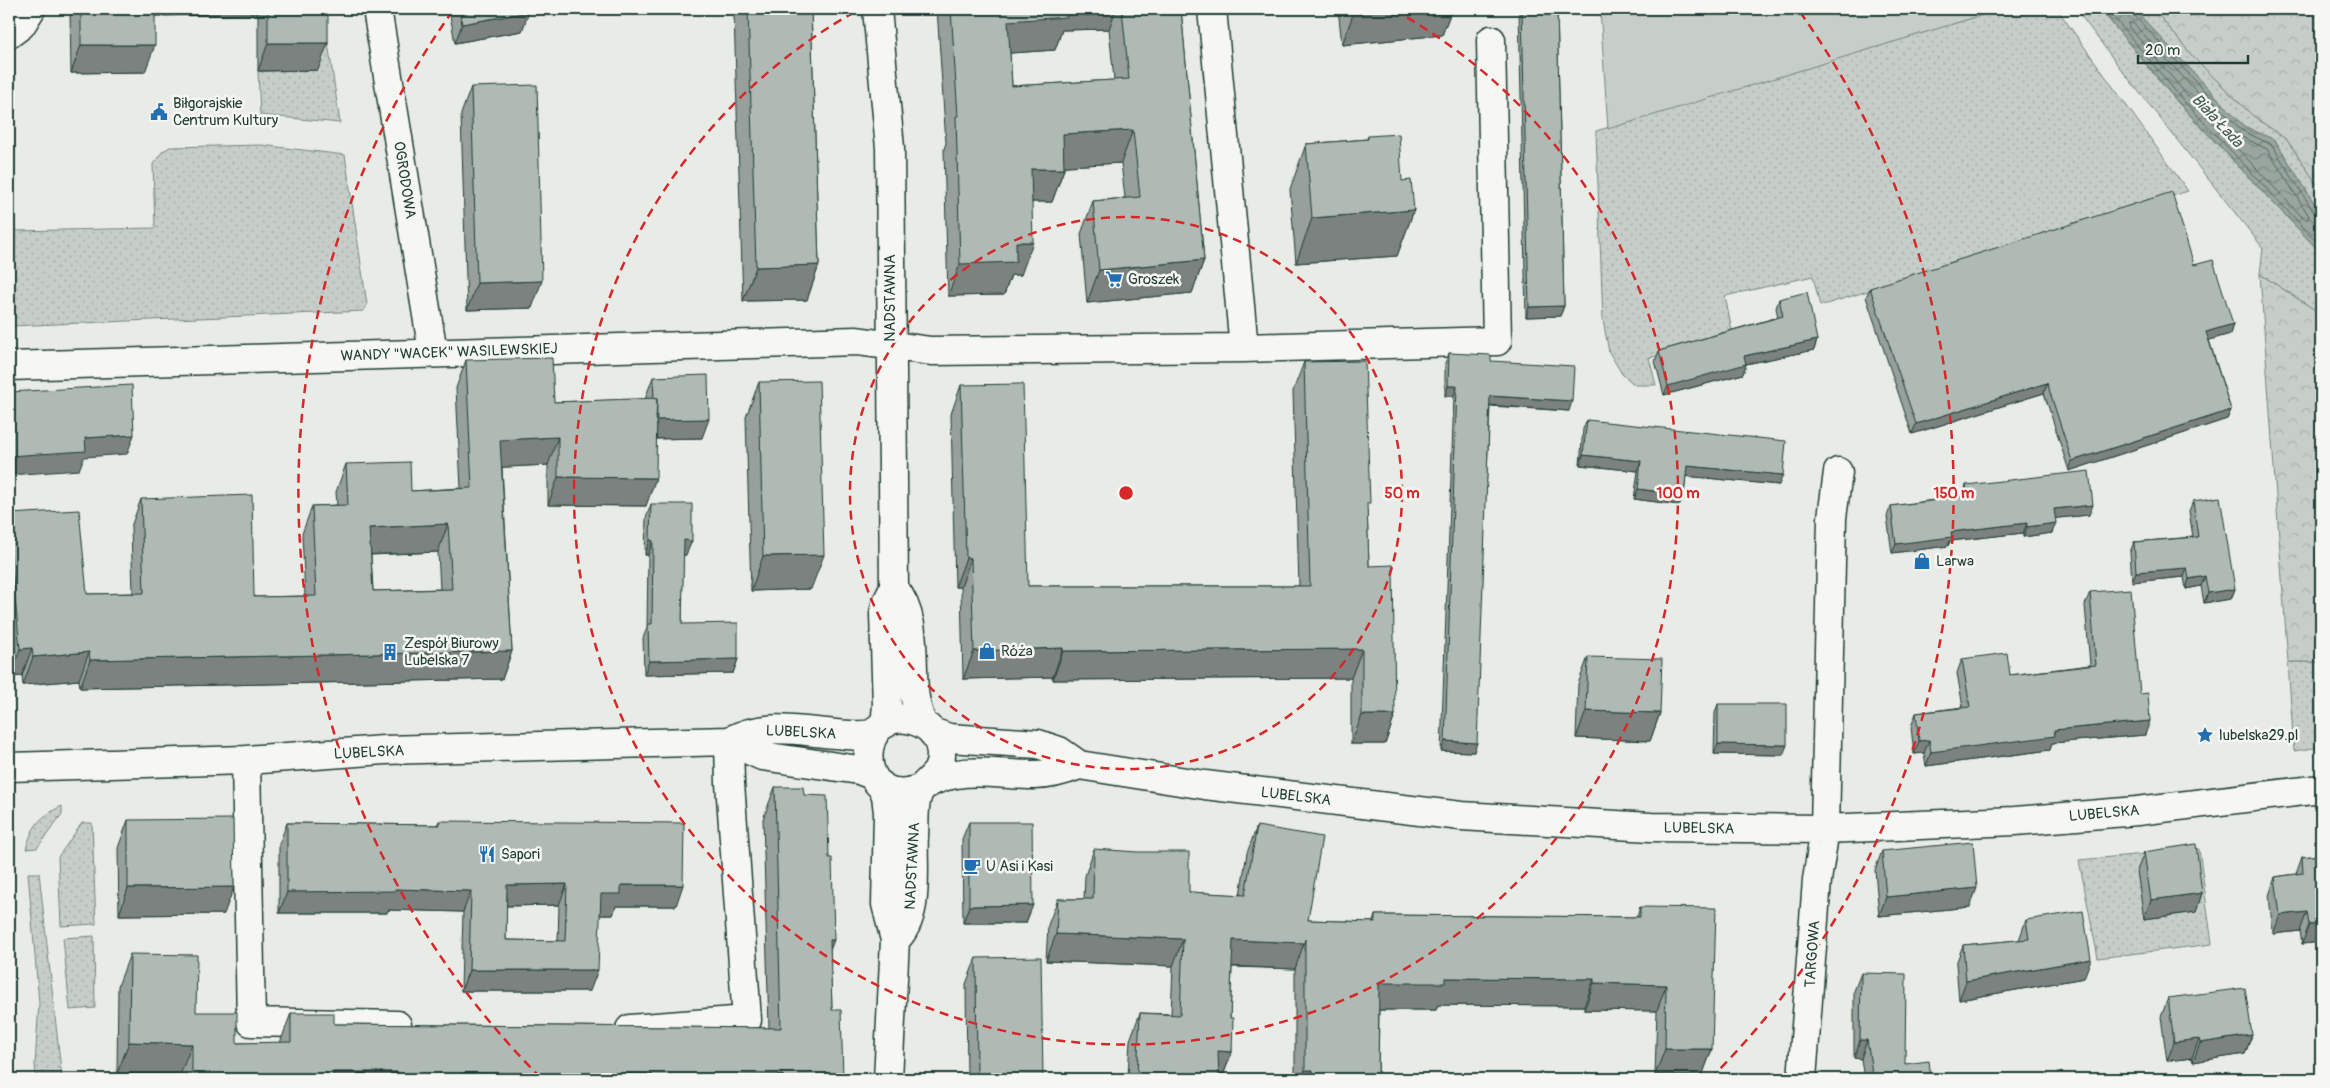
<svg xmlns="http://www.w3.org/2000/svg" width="2330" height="1088" font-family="Pangolin,sans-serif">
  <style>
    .grass { fill: url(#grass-dots); stroke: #73867e }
    .forest { fill: url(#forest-crowns); stroke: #73867e }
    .garden { fill: #c7cec9; stroke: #73867e }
    .water { fill: url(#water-waves); stroke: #687c75 }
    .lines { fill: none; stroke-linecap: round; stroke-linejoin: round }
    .shore { stroke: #50675f; stroke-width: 1 }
    .minor-casing { stroke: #1f3d34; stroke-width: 31 }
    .minor { stroke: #f6f6f2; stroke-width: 28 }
    .wall { fill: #97a09c; stroke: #1f3d34; fill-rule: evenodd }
    .shaded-wall { fill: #7b827f; stroke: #1f3d34 }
    .building { fill: #b0bab5; stroke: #1f3d34; fill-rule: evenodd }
    .ring { fill: none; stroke: #d62828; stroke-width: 2.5; stroke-dasharray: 9 6 }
    .labels { text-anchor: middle; stroke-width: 5; stroke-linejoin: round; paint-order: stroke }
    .poi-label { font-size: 15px; fill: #1f3d34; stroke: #f6f6f2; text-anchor: start }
    .street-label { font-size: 15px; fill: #1f3d34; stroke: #f6f6f2 }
    .water-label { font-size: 16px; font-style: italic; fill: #445c54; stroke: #f6f6f2 }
    .centre { fill: #d62828; stroke: #f6f6f2; stroke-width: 2.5 }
    .ring-label { font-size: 15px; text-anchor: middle; font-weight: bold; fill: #d62828; stroke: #f6f6f2; stroke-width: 5; stroke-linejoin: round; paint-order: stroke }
  </style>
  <defs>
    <pattern id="grass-dots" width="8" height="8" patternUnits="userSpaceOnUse" patternTransform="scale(1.25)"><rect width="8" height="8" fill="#c7cec9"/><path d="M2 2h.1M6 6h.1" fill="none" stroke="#aab2ad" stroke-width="1.8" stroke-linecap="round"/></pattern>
    <pattern id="forest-crowns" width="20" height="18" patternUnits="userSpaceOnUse" patternTransform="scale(1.25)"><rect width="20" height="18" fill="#c7cec9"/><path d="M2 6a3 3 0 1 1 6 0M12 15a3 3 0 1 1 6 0" fill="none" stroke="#aab2ad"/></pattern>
    <pattern id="water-waves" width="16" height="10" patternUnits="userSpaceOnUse" patternTransform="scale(1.25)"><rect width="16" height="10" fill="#99a6a0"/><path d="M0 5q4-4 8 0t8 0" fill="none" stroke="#7c8883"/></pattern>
  </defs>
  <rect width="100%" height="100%" fill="#e9ebe7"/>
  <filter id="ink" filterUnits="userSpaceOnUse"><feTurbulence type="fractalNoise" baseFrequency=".02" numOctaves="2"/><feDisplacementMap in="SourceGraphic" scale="10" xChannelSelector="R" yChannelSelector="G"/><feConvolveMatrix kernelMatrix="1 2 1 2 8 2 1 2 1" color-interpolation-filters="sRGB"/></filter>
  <g filter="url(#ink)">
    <!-- grass -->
    <path class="grass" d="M323,9l17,114 -80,-8 -2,-44 60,-1z
      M2002,9h55l131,182 -368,115 -7,-30 -88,20 8,40 -84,22 7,27h-21l-13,-11 -13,-22 -6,-32 -7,-189z
      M2076,9h24l78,94 143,150v61l-61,-40 3,-26 -143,-180z
      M2134,9h20l40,49 58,57 35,25 34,50v24l-46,-74 -31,-13z
      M9,48l6,183 140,-3 -2,-64 10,-13 7,-4 91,-2 84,10 22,150 -3,6 -354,15z
      M2288,662h33v85l-27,4z
      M62,806v8l-25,34 -11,1c7,-24 13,-32 36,-43z
      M82,823h10l4,101 -35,2 -3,-69z
      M2199,849l13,95 -114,14 -19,-98z
      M28,873h11l23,206h-26l-1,-15 4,-61z
      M94,936l1,72 -25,2 -7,-72z"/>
    <!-- forest -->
    <path class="forest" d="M2154,9h167v181l-34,-50 -35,-25 -58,-57z
      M2260,274l61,40v348h-33z"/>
    <!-- garden -->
    <path class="garden" d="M1600,9h402l-394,120z"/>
    <!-- water -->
    <path class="water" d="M2100,9h34l110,117 31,14 46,74v39l-143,-151z"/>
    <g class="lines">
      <!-- shore -->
      <path class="shore" d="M2107,9l75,90 139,147
        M2131,9l2,5 108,116 31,15 43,69 6,3
        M2129,23h4l103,111 31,15 42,67 -1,3h-4l-117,-124 -58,-68z"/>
      <!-- minor casing -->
      <g class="minor-casing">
        <path id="minor" d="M377,9l56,343
          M877,9l13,139 4,440 -8,16 -2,10 3,92 -2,18
          M1212,9l32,339
          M9,34l12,-9 10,-16
          M9,366l848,-25 74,10 313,-3 253,-7 -6,-301
          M894,588c32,40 8,95 29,136
          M932,732l17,6 89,6 21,7 20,14 126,20 256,31 190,11 174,2 190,-8 122,-10 184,-22
          M729,741l33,15 97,14 13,5
          M246,760l5,262 146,3
          M9,767l237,-7 138,-10 345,-9c37,-19 67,-10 107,-7 13,1 26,3 39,-1
          M927,784c33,-19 71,-9 107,-9 16,0 30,-4 45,-10
          M881,785l5,10 2,18 -2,91 9,36 -7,139
          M895,940c26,-24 17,-72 19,-105 1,-12 -1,-29 4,-41 7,-16 24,-16 23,-41 -1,-13 -9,-25 -21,-30 -66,-29 -72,94 2,65
          M630,1029l117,-9 -17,-237 -1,-42
          M1802,1079l15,-199 8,-51 7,-311 6,-46"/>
      </g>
      <!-- minor -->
      <use href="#minor" class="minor"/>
    </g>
    <!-- wall -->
    <path class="wall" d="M70,9h258l-10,61 -60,1v-57l-103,2 -10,56 -74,1z
      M449,9h80l-7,22 -67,12z
      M736,9h75l8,256 -12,35 -64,1 -9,-287z
      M937,9h244l23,251 -12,33 -105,10 -6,-69 12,-33 32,-3 -4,-35 -57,3v3l-12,33h-20l-11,73h-10l-7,20 -56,1 -4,-147 2,-6zM1109,29l5,51 -102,6 -2,-33 45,-3 7,-20z
      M1338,9h114l-10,26 -100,10z
      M1519,9h38l7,297 -4,10 -34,1z
      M471,87l61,221 -65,2 -6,-196z
      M1368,136l34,45 12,29 -17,46 -101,7 -6,-74 16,-45 61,-5z
      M2194,265l39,59 -3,10 -21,6 22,70 -4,9 -158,52 -25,-78 -132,41 -46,-137 4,-9z
      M1779,299l38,41 -3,10 -68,14 -3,10 -79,21 -9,-34 4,-10 119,-34 -2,-9z
      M1449,353l42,8 78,50 -79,-5 -16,346 -33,-1 13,-355h-9v-33z
      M466,360l88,42 92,-3v-3l7,-19 49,61 -46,1 -10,67 -98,-1v-40l-46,2 10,184 -10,28 -422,9 -1,-8 -56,5 -1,-9 -12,1 -1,-14v-149l78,80 46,-1 -2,-66 10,-28 113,98 51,-1 -3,-62 10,-28 25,-1 -1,-13 10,-28 65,27 50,-3 -5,-100zM438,552l2,37 -67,2 -2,-36z
      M1304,362l63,148 2,56 26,149 -10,29h-34v-66l-298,2v-3l-90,2 -2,-92h-6l-4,-173 10,-29 67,201h271l-6,-195z
      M759,382l52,207 -60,2 -5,-174z
      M1587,420l192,65 -93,-9 -2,19 -4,10 -46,-6 4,-28 -58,-6 3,-36z
      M1966,485l123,30 -34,3 -3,15 -29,4v-4l-73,8 -2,5 -56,7 -5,-37 4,-10 72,-10z
      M2193,501l42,88 -4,10 -27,4 -3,-17 -15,3 -2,-12 -52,5 -2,-30 4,-10 59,-5 -4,-26z
      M651,504l35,51h-3l-1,69 56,35 -5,14 -89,2 -1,-37 4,-10 1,-73h-3l1,-37z
      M2090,592l50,102 5,41 -93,8 -2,7 -124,16 -2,-13 -10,1 -3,-27 5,-14 47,-6 -6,-34 5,-14 48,16 80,-10 -5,-60z
      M1588,657l72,56 -10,28 -74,-3 2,-54z
      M1718,704l65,51 -69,-1 1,-41z
      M775,787l29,8 26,154 2,61 11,69h-663v-4l-63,-1 1,-88 12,-32 66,58 41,31h43l11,-30 43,11 435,4 -6,-209z
      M128,820l96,94 -105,1 -1,-67z
      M439,821l237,85h-60l-3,9h-13l-10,76h-129l2,-79 -75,-2 -1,3h-108v-69l8,-21 150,2zM559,905l-1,36 -52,-1v-34z
      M969,822l57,101h-63l-1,-84z
      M1257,826l51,94 65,2 2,-7 262,2 3,-10 72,142 -10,27 -47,-1 2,-64 -73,-1v-4l-146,-1 -2,5h-57l-1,69h-83v-111v1l-63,-2 -2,51 2,34 -10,26h-3v1h-252l-1,-95 10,-26 67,119 85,-1 2,-36 10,-27 31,1 2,-48 -127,-5 2,-36 10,-26h26l1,-23 9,-27 95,43 51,3 7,-42z
      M1882,851l88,56 -91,9 -4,-46z
      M2144,852l58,41 -6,19 -52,7 -7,-48z
      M2321,855v87l-19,2 -2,-13 -27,3 -4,-38 6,-19 21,-3 6,-17z
      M2026,920l58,58 -125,22 -3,-36 7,-19 56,-5z
      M1861,973l44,91 26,15h-67l-3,-20 -7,-1v-67z
      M2168,998l84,37 -7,19 -52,8 -1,-4 -25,3 -6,-44z"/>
    <!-- shaded-wall -->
    <path class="shaded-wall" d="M147,9h113l-2,5 -113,2z
      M1062,9h54l-7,20 -47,1 -7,20 -59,4 12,-33z
      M1355,9h97l-10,26 -100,10z
      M529,12l-7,19 -67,12 7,-19z
      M268,43h60l-10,27 -60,1z
      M81,45h74l-10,27 -74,1z
      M1133,130l-12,33 -70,4 12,-33z
      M1031,169h33l-12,33h-33z
      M1414,210l-17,46 -101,7 16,-45z
      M1016,242h17l-12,33h-10l-7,20 -56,1 12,-32z
      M1204,260l-12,33 -105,10 12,-33z
      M819,265l-12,35 -64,1 13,-34z
      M542,281l-10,27 -65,2 10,-27z
      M1564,306l-4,10 -34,1 3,-10z
      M2233,324l-3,10 -27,8 3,-10z
      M1817,340l-3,10 -68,14 -3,10 -79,21 4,-9 76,-30z
      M2047,383l-3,10 -132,41 4,-10z
      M1448,386h9l-3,10h-9z
      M1490,396l82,5 -3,10 -82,-6z
      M2231,410l-4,9 -158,52 3,-10z
      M709,419l-7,19 -54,1 7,-19z
      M134,435l-7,19 -43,3 -5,13 -70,5v-19l76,-18z
      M558,437l-10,28 -58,3 10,-28z
      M1583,455l58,6 -3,10 -58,-6z
      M1687,466l96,9 -4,10 -95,-9z
      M558,477l98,1 -10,28 -98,-1z
      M1638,489l46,6 -4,10 -46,-6z
      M2093,505l-4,10 -39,4 4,-10z
      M2027,523l-4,10 -73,8 -2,5 -56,7 4,-9 55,-12z
      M2056,523l-4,10 -29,4 4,-10z
      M448,524l-10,28 -79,3 10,-27z
      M650,540l3,1 -5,14h-3z
      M684,540l8,1 -6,14h-7z
      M824,555l-13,34 -60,2 12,-35z
      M966,558h5l-10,29h-6z
      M2187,568l-3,9 -52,5 4,-10z
      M2205,576l-4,10 -15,3 3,-10z
      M2235,589l-4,10 -27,4 4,-10z
      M32,648l-10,28 -12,1 10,-28z
      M1063,648l-10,29 -90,2 11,-28z
      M1362,649l-11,29 -298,2 10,-29z
      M512,651l-10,28 -422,9 10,-28z
      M89,652l-10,28 -56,5 10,-28z
      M738,659l-5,14 -89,2 5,-14z
      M1586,711l74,2 -10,28 -74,-3z
      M1362,715h33l-10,29h-34z
      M2150,721l-5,14 -93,8 -2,7 -124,16 5,-14 123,-22z
      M1929,740l-5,13 -10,1 5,-13z
      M1445,741l32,2 -3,9 -33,-1z
      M1718,744l69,1 -4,10 -69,-1z
      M567,884l-8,21 -60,1 8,-21z
      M621,885h62l-7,21h-60l-3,9h-20l8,-21z
      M234,887l-10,27 -105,1 9,-27z
      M1977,888l-7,19 -91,9 7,-19z
      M395,889l76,2 -8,21 -75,-2 -1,3h-108l8,-21z
      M2202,893l-6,19 -52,7 7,-19z
      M1033,905l-7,18h-63l6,-17z
      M2307,912l-7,19 -27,3 7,-19z
      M2321,924v18l-19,2 7,-19z
      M1056,934l127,5 -10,27 -127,-5z
      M830,940h4l-12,32z
      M1233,940l71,3 -9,26 -72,-3z
      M2091,959l-7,19 -125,22 7,-19z
      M469,970h129l-8,21h-129z
      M1445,978l149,1 -10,27 -146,-1 -2,5h-67l10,-27z
      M1594,983l72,2 -9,26 -73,-1z
      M2252,1035l-7,19 -52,8 7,-19z
      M2199,1039l-7,19 -25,3 7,-19z
      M1860,1040h7l-6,19 -7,-1z
      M129,1042l63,2 -12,31 -63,-1z
      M1665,1049h47l-10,27 -47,-1z
      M1218,1051l14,1 -10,26h-14z
      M1305,1070h8l-3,9h-8z
      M333,1072h65l-2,7h-205l1,-2z
      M462,1073h62l-2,6h-124v-1z
      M589,1074h63l-2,5h-63z
      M783,1075l-2,4h-69l1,-3z"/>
    <!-- building -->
    <path class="building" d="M81,9h74v36h-74z
      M268,9h60v34h-60z
      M459,9h70v3l-67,12z
      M748,9h63l8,256 -63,2z
      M951,9h115l1,8 -59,4 4,65 117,-7 -7,-70h59l23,251 -105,10 -6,-69 47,-4 -7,-67 -70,4 1,35h-33l2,73h-17v20l-56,2 -4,-148h2z
      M1522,9h35l7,297 -35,1z
      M537,85l5,196 -65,2 -6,-196z
      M1399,134l3,47 9,-1 3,30 -102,8 -6,-74 62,-5v-3z
      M2172,192l22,73 19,-5 20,64 -27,8 25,78 -159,51 -25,-78 -131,41 -46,-136z
      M1807,292l10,48 -73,16 2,8 -78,22 -9,-35 124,-35 -4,-17z
      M1449,353l42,2v6l83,5 -2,35 -82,-5 -13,347 -32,-2 12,-355h-9z
      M552,358l2,44 103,-4 -1,80 -98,-1v-40l-58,3 12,211 -422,9 -1,-8 -56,5 -1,-9 -12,1 -11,-113v-22l70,-4 8,84 57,-1 -3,-94 111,-4 2,102 62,-1 -4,-90 36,-1 -2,-41 64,-2 1,29 61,-3 -6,-128zM448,524l4,65 -79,2 -4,-63z
      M1365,361l5,142h-3l2,63 24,-1 2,150h-33v-66l-299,2v-3l-89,3 -3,-93h-5l-5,-173 62,-1 5,202h282l-6,-224z
      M708,375l1,44 -53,1 1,-22 -3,1 -1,-22z
      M819,381l5,174 -61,1 -4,-174z
      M132,385l2,50 -49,3 1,13 -77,5v-64z
      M1587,420l199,21 -3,34 -96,-9 -3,29 -46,-6 3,-28 -58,-6z
      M2089,471l4,34 -39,4 2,14 -29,4v-4l-76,9 1,5 -56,7 -5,-38 77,-10 -2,-11z
      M2220,497l15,92 -27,4 -3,-17 -16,3 -2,-11 -51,4 -2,-30 64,-5 -5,-36z
      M651,504h41v37l-8,-1 -2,84 56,-1v36l-89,2 -1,-37h4l1,-83 -3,-1z
      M2131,589l9,105 8,-1 2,28 -96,9 1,6 -124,16 -2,-12 -10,1 -3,-28 54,-6 -8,-48 45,-6 3,22 86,-10 -6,-73z
      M1588,657l74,2 -2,54 -74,-2z
      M1718,704h69v41l-69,-1z
      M775,787h28l1,8 23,1 2,62h3l1,40 1,42h-4l2,70h9l2,69h-60v-4l-70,1v3h-61v-5h-63l-1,5h-64v-6h-62l-1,5h-63v-6h-65v6l-141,-1v-33l-63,-2 1,-88 67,1 -1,57h41v31l54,-1v-29h43v11l447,4z
      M233,819l1,68 -106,1v-68z
      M439,821l245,2 -1,62h-62v9h-20l-3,76h-129l2,-79 -76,-2v2l-108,1v-69l152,2zM567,884l-2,57 -59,-1 1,-55z
      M969,822h63l1,83 -64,1z
      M1257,826l65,11 -14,83 67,2v-7l265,2v-10l76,1 -4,141h-47l1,-64 -72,-2v-4l-149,-1v5h-66l-1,96h-65v-9h-8v-131l-1,4 -71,-3 -3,78h3l-1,34 -14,-1 1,28h-242l-1,-121 65,-1 2,120 94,-1 3,-63 40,2 3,-76 -127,-5 2,-35h35l1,-50 43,3h52v40l56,3z
      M1973,842l4,46 -91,9 -4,-46z
      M2196,844l6,49 -51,7 -7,-48z
      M2321,855v69l-12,1 -2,-13 -27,3 -5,-38 28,-4 -1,-16z
      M2083,911l8,48 -125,22 -3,-36 66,-6 -3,-19z
      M1861,973l45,1 -1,90 24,-3 2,18h-58l-6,-39h-7z
      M2245,988l7,47 -52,8 -1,-4 -25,3 -6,-44z"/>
  </g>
  <!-- distance rings -->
  <g class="ring">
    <circle cx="1126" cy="493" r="276"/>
    <path d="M1394 10A552 552 0 1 1 858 10"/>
    <path d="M541 1078A828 828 0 0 1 452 12M1800 12A828 828 0 0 1 1711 1078"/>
  </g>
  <!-- icons -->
  <defs>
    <g id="civic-bare" transform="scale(1.35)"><path d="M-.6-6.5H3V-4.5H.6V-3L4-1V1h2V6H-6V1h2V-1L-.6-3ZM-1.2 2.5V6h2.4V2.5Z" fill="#1f6fb2" stroke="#f6f6f2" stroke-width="2.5" paint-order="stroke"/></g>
    <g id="supermarket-bare" transform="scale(1.35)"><path d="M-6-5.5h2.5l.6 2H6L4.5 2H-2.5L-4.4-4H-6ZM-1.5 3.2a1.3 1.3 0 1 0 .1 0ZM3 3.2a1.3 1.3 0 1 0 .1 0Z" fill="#1f6fb2" stroke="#f6f6f2" stroke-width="2.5" paint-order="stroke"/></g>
    <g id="shop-bare" transform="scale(1.35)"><path d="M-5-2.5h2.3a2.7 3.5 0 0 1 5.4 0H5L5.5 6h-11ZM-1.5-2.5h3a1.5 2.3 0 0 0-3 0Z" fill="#1f6fb2" stroke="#f6f6f2" stroke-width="2.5" paint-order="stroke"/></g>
    <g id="building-bare" transform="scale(1.35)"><path d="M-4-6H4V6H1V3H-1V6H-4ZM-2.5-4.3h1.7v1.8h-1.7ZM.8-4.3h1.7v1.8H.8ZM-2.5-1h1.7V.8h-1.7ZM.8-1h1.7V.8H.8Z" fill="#1f6fb2" stroke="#f6f6f2" stroke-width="2.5" paint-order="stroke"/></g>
    <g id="sight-bare" transform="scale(1.35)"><path d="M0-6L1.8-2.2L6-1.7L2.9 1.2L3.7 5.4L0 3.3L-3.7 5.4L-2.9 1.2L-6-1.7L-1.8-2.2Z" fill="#1f6fb2" stroke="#f6f6f2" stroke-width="2.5" paint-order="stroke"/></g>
    <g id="restaurant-bare" transform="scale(1.35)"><path d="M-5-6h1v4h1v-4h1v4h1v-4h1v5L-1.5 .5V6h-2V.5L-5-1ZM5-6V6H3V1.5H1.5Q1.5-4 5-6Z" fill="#1f6fb2" stroke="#f6f6f2" stroke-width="2.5" paint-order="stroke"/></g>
    <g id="cafe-bare" transform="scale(1.35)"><path d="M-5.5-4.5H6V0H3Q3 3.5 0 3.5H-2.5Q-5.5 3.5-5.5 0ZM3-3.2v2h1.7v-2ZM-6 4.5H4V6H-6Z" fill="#1f6fb2" stroke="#f6f6f2" stroke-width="2.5" paint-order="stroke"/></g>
  </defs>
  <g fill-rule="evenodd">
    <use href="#civic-bare" x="159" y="112"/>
    <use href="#supermarket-bare" x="1114" y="279"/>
    <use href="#shop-bare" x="1922" y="561"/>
    <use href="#shop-bare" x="987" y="651"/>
    <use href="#building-bare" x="390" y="652"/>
    <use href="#sight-bare" x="2205" y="735"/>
    <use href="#restaurant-bare" x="487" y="854"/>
    <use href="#cafe-bare" x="972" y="866"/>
  </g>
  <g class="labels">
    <!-- poi labels -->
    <g class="poi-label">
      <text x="173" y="108">Biłgorajskie<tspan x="173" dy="17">Centrum Kultury</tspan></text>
      <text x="1128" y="284">Groszek</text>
      <text x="1936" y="566">Larwa</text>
      <text x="404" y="648">Zespół Biurowy<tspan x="404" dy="17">Lubelska 7</tspan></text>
      <text x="1001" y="656">Róża</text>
      <text x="2219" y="740">lubelska29.pl</text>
      <text x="501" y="859">Sapori</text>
      <text x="986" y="871">U Asi i Kasi</text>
    </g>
    <!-- street labels -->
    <g class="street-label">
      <text transform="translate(405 180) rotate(81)" y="5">OGRODOWA</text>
      <text transform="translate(890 298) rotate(-90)" y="5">NADSTAWNA</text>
      <text transform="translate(449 352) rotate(-2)" y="5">WANDY "WACEK" WASILEWSKIEJ</text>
      <text transform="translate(801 732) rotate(3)" y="5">LUBELSKA</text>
      <text transform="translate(369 752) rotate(-3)" y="5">LUBELSKA</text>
      <text transform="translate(1296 796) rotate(7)" y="5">LUBELSKA</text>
      <text transform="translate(2104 813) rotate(-5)" y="5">LUBELSKA</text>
      <text transform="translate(1699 828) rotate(1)" y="5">LUBELSKA</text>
      <text transform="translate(912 866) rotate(-87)" y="5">NADSTAWNA</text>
      <text transform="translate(1812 954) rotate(-86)" y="5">TARGOWA</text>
    </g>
    <!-- water labels -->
    <g class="water-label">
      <text transform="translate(2218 120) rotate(47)" y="6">Biała Łada</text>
    </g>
  </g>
  <circle cx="1126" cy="493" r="8" class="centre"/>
  <g class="ring-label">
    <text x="1402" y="498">50 m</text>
    <text x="1678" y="498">100 m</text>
    <text x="1954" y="498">150 m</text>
  </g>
  <!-- margin -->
  <rect width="2330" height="1088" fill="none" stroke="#f6f6f2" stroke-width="30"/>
  <rect x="15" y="15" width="2300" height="1058" fill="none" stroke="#1f3d34" stroke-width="2" filter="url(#ink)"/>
  <!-- scale -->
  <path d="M2138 55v8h110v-8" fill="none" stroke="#1f3d34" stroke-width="2.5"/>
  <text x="2145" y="55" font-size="15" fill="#1f3d34" stroke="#f6f6f2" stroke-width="4" paint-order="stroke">20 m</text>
</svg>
